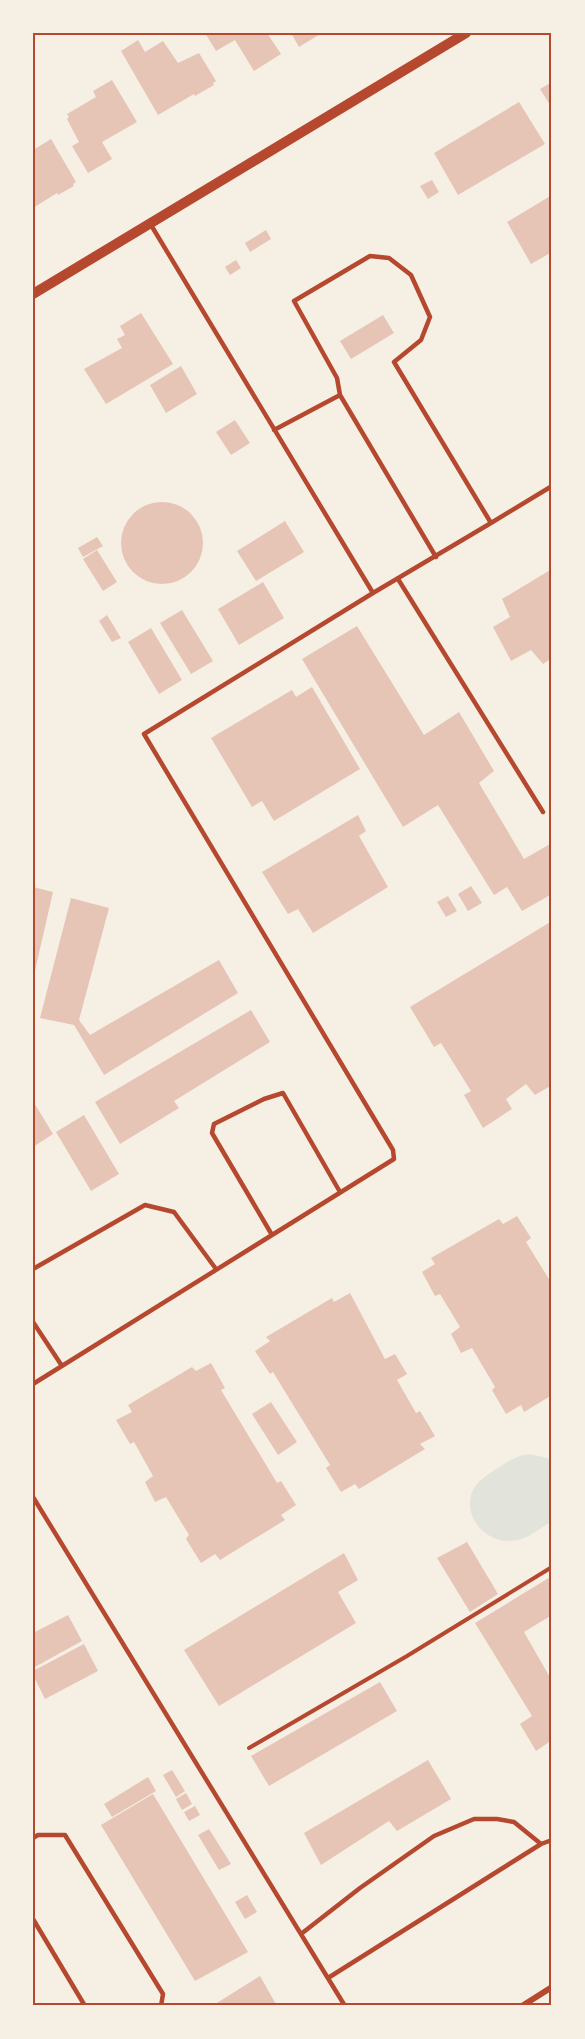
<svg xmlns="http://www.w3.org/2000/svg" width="585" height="2039" font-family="'Source Sans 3',sans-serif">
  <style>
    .green { fill: #e2e4dc }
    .building { fill: #e6c5b7 }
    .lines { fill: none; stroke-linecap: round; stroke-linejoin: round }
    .path { stroke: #b5482f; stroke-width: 4 }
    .service { stroke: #b5482f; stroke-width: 4.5 }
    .minor { stroke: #b5482f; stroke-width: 6 }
    .tertiary { stroke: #b5482f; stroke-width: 10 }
    .neatline { fill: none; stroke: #b5482f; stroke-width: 2 }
  </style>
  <rect width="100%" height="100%" fill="#f6efe4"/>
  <!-- green -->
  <path class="green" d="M530,1454l17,4 5,4v59c-13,8 -27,20 -42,20 -24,1 -45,-22 -39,-46 4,-14 19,-22 30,-29 10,-6 17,-11 29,-12z"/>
  <!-- building -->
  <path class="building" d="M205,33h62l14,21 -27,17 -19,-31 -19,11z
    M291,33h31l-23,14z
    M138,40l7,12 18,-11 15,22 21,-10 17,28 -3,2 1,2 -19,11 -1,-2 -36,21 -37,-64z
    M112,80l25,42 -35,20 10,17 -24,14 -16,-27 7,-4 -12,-23 2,-2 -2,-3 29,-17 -3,-6z
    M552,82v26l-12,-19z
    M519,102l26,42 -87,51 -24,-42z
    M51,139l25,43 -3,2 1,2 -16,9 -1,-2 -24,15v-58z
    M432,180l7,12 -11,7 -8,-13z
    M552,195v57l-21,12 -24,-42z
    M266,230l5,9 -21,13 -5,-9z
    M236,260l5,8 -11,7 -5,-8z
    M141,313l32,51 -67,40 -22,-35 38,-21 -5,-9 8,-4 -5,-9z
    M383,315l11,18 -43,26 -11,-18z
    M181,366l16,28 -31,19 -16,-28z
    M235,420l15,23 -19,12 -15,-23z
    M121 543a41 41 0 1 1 82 0a41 41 0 1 1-82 0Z
    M285,521l19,31 -48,29 -19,-30z
    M97,537l6,9 -20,11 -5,-9z
    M97,550l20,32 -14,9 -20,-32z
    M552,569v89l-9,6 -12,-14 -20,11 -18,-34 17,-10 -8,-18z
    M263,582l21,36 -45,27 -21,-36z
    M182,610l31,51 -22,13 -31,-51z
    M107,615l14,23 -9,4 -13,-21z
    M357,626l67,109 35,-23 35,59 -15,12 45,76 28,-16v51l-30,17 -15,-24 -13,8 -56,-90 -35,22 -101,-168z
    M151,628l31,52 -23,14 -31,-52z
    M312,687l48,82 -86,52 -12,-20 -10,6 -41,-69 81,-48 4,7z
    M358,815l8,16 -7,5 29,51 -75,46 -15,-24 -10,5 -26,-42z
    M471,886l11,17 -14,8 -10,-17z
    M33,887l20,5 -19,83h-1z
    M448,896l9,15 -11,6 -9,-15z
    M71,898l38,10 -30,112 11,15 129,-75 19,33 -134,82 -30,-50 -34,-7z
    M552,921v164l-17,10 -9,-11 -20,15 6,10 -29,19 -19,-33 7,-4 -30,-48 -7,4 -24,-40z
    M251,1010l19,32 -96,59 5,7 -59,36 -25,-42z
    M33,1101l20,33 -20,13z
    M84,1115l35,59 -28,17 -35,-59z
    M517,1216l14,22 -5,4 26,42v111l-28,17 -3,-7 -15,9 -14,-24 3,-3 -23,-39 -11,5 -10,-19 9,-7 -20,-33 -5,2 -13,-24 13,-8 -4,-6 68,-39 4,5z
    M350,1293l35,66 10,-5 12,20 -10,6 19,33 4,-2 15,25 -15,8 5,5 -66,40 -4,-5 -14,8 -15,-24 4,-3 -57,-93 -3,2 -15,-23 15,-10 -4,-4 66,-39 2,4z
    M211,1363l14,25 -4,2 56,93 4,-2 15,24 -15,10 4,5 -65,40 -5,-6 -14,9 -15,-24 3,-4 -23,-38 -11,5 -10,-20 8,-6 -19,-34 -4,2 -14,-24 16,-8 -4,-7 64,-38 4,4z
    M271,1402l26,40 -19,13 -26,-41z
    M467,1542l31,52 -28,18 -33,-54z
    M344,1553l14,27 -20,12 18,31 -137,83 -35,-56z
    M552,1576v39l-28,17 28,49v59l-16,11 -16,-27 12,-8 -57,-93z
    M68,1615l14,26 -49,27v-35z
    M84,1644l14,27 -53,28 -12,-24v-4z
    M380,1682l17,29 -128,75 -18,-30z
    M428,1760l23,39 -54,32 -8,-10 -68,44 -17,-32z
    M172,1770l13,21 -9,6 -13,-22z
    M148,1777l8,14 -44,26 -8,-13z
    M186,1793l6,11 -10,6 -6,-11z
    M153,1794l95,158 -53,29 -94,-156z
    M195,1806l5,9 -11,6 -5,-9z
    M209,1829l22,35 -12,6 -21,-35z
    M247,1895l10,17 -12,7 -10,-17z
    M260,1976l17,30h-65z"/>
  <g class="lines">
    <!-- path -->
    <path class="path" d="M249,1748l158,-92 145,-89"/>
    <!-- service -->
    <path class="service" d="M151,225l222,368 118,-70 -97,-161 27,-22 9,-23 -19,-42 -22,-17 -19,-2 -76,45 43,77 3,17 -66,35
      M340,395l96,162
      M491,523l61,-37
      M398,579l145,233
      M272,1235l-60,-102 2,-9 50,-25 19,-6 57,99
      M33,1269l112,-64 29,7 42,57
      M33,1322l29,44
      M33,1384l361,-225 -1,-9 -249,-416 229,-141
      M33,1497l312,509
      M33,1838l5,-3h27l98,159 -2,12
      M33,1919l52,87
      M301,1934l59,-46 74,-52 40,-17h23l17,3 27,22
      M328,1978l213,-134 11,-4"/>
    <!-- minor -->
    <path class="minor" d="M522,2006l30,-19"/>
    <!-- tertiary -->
    <path class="tertiary" d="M33,294l433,-261"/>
  </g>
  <!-- border -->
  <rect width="585" height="2039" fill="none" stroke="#f6efe4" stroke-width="69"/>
  <rect x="34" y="34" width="516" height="1970" class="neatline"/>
</svg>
